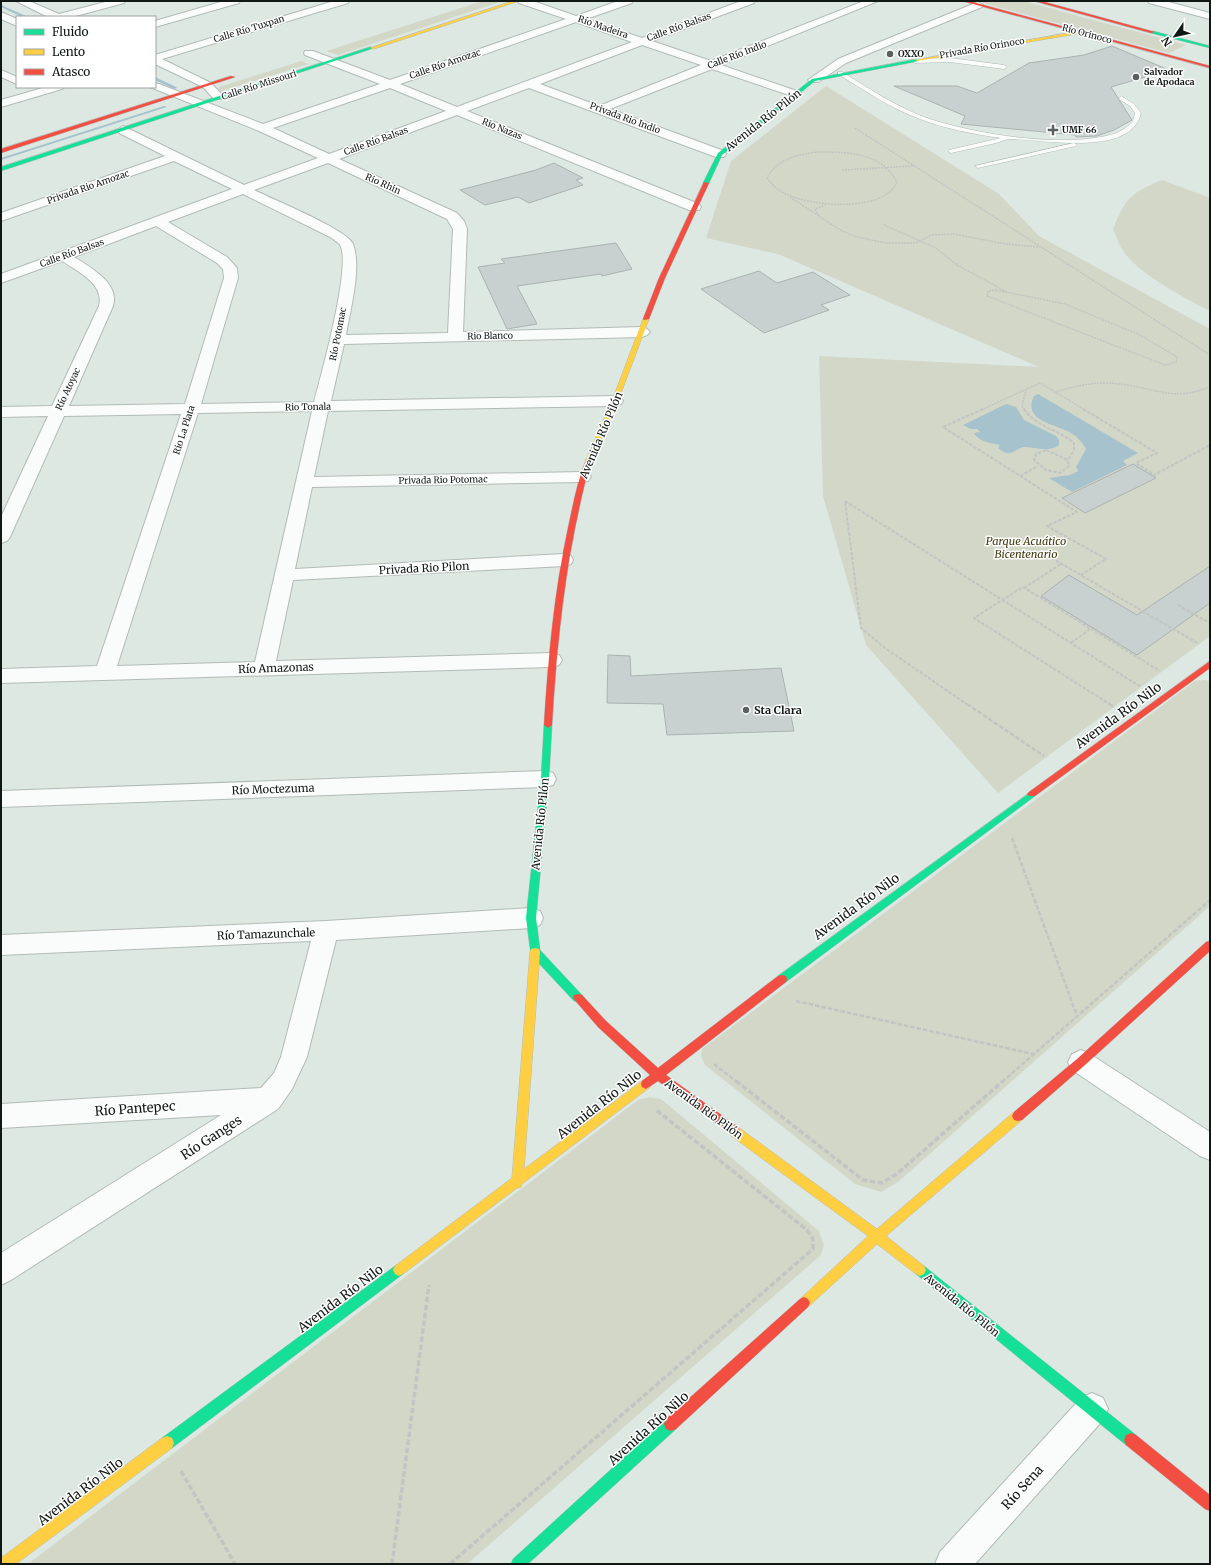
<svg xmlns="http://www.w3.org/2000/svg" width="1211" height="1565" font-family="Merriweather,serif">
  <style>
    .green { fill: #d3d7c7 }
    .water { fill: #a5c2cd }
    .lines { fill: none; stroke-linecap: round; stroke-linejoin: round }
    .stream { fill: #a5c2cd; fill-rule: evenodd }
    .building { fill: #c8d1cf; stroke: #aab3b1 }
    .lane-casing { stroke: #b2bbb7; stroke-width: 1 }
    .street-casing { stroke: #b2bbb7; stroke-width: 2 }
    .fast-casing { stroke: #b2bbb7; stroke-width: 1 }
    .slow-casing { stroke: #b2bbb7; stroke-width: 1 }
    .jam-casing { stroke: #b2bbb7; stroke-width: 1 }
    .path-far3 { stroke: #c1c5c3; stroke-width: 1.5; stroke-dasharray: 2 1; stroke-linecap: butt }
    .path-far2 { stroke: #c1c5c3; stroke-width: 2; stroke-dasharray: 3.5 1.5; stroke-linecap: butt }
    .path-far1 { stroke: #c1c5c3; stroke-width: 2.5; stroke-dasharray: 4.5 2; stroke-linecap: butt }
    .path { stroke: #c1c5c3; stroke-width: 3.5; stroke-dasharray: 5.5 2.5; stroke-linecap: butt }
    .lane { fill: #fafcfb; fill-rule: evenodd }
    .street { fill: #fafcfb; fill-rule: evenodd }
    .fast { fill: #16e098; fill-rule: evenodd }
    .slow { fill: #ffcf43; fill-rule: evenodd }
    .jam { fill: #f24e42; fill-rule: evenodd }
    .poi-dot { fill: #58615d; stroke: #fff; stroke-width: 1.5 }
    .labels { text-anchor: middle; stroke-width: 3; stroke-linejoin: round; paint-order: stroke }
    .far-street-label { font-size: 9px; fill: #101815; stroke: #fff }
    .far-poi-label { font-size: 9px; font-weight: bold; fill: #101815; stroke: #fff; text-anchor: start }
    .street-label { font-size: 11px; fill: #101815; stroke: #fff }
    .park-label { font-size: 11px; font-style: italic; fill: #3f390d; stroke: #fff }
    .poi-label { font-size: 11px; font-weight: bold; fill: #101815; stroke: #fff; text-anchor: start }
    .near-street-label { font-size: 13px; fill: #101815; stroke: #fff }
  </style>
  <rect width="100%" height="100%" fill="#dde8e3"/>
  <!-- green -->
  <path class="green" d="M483,1l17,1 -162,53 -12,-4z
    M975,1h48l163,44 -17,8z
    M301,61l7,3 -89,28v-5z
    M826,86l173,108 40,42 171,93v307l-212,157 -132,-148 -43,-149 -4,-140 220,11 -261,-113 -72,-16 25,-77z
    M1162,180l48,18v113c-24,-12 -75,-39 -88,-62 -4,-6 -6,-14 -9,-20 13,-32 18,-36 49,-49z
    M1204,680l6,1v225l-312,276 -17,10 -26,-8 -150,-119 -4,-9 1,-7 493,-368z
    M650,1097l11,2 158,132 5,14 -3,10 -354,309h-439l610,-464z"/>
  <!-- water -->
  <path class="water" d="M1038,394l100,59 -15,8 4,4 -55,27 -23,-14 21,-3 8,-4 -2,-4 10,-18c-4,-7 -9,-13 -17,-17 -14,-8 -47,-11 -35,-36z
    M1006,404l10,3 8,13 32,16 3,4v5c-11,8 -24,2 -36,2 -11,4 -13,11 -25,1l2,-3c-9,-2 -21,-3 -26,-12l6,-1 -3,-3h-6l-8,-4z"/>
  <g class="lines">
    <!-- stream -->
    <path class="stream" d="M1,5l25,11 1,1h-5l-21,-10z
      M155,77l21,10 1,1 -3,1 -19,-9z
      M164,106l3,1 -166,53v-2z"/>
  </g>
  <!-- building -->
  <path class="building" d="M1112,46l57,24 -58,17 21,33 -18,10 -17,6 -21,1 -1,-2 -114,-11 4,-8 -71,-30h63l20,7 52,-30 55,-8z
    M554,163l29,15 -7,2 7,5 -54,18 -11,-6 -33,8 -25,-15 76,-20z
    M616,243l16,26 -30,7 -1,-2 -84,12 20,38 -30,5 -29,-62 27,-4 -4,-4z
    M759,271l18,12 36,-11 37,23 -29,10 8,5 -65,23 -63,-44z
    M1133,464l23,14 -71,35 -23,-15z
    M1210,566v37l-73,52 -96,-59 28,-21 68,40z
    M608,655l22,1 1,20 150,-8 13,63 -127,4 -4,-31 -56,-1z"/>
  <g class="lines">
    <!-- lane casing -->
    <g class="lane-casing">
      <path id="lane" d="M950,58l54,7 3,2 -3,2 -54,-7 -35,1 -3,-2 3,-2z
        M838,72h4c26,16 53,34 82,45 49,17 136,31 186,18 9,-2 17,-7 23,-14l2,-8 -5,-7 -11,-7 2,-3 13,8 7,9c-10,45 -99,26 -131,26 -4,0 -10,3 -14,4 -15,3 -30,7 -45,10l-3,-2 1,-1 52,-12c-28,-4 -55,-9 -81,-19 -30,-11 -56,-29 -82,-45z
        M1074,143l3,2 -1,1 -98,22 -3,-2z"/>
    </g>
    <!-- street casing -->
    <g class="street-casing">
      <path id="street" d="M16,1h13l30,13 50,-13h16l-1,2 -52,14h-24z
        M224,1h16l-1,2 -84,24v-6z
        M334,1h15l-1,2 -186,56 49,24 13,14 -2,2h-8l-11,-12 -48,-23v-9z
        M518,1h15l43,15 42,-15h15l-1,2 -46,16 56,19 99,-37h14l-1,2 -102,38 59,20 153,-60h14l-157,64 79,27 2,2 -2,2h-8l-80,-27 -102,40 114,42 2,3 -2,3h-8l-187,-69 -62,23 232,93 2,3 -2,3h-10l-232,-95 -118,44 118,54 7,8 3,8 -4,103 179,-5 5,2 3,3 -3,3 -5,2 -298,7 -13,57 284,-5 6,2 2,3 -2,3 -6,2 -287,5 -14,66 268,-5 6,1 3,4 -3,4 -6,1 -270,5 -17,82 269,-15 7,2 2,4 -2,4 -7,2 -271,14 -17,81 276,-8 7,2 3,5 -3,5 -7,2 -551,16v-14l96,-3 84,-252 -117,2 -54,121 -3,4 -6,2v-26l47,-101 -47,1v-10l51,-1 47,-100c6,-22 -22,-35 -37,-45l-61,22v-9l231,-85 -58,-28 -173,60v-8l164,-57 -46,-23 -2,-3 6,-4 121,59 74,-27 -59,-27 -109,-44h5v-4l4,1 104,40 117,-40 -75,-29 -1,-2 1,-2h8l77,29 176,-61 -47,-16zM576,22l56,20 -175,65 -57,-23zM642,45l59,20 -102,41 -59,-22zM390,88l56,23 -117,43 -56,-26zM328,163l119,56 6,10 -5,104 -102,2c4,-25 16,-67 7,-91 -5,-14 -81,-45 -99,-54zM243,194l87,43c3,2 8,5 10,8 12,19 -19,131 -26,157l-113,2 37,-126 -1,-10 -10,-11 -59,-35zM156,226l61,37 6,6 1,9 -39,126 -116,2 44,-100c7,-23 -23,-39 -39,-49zM312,411l-57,251 -138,4 81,-253z
        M1148,1h17l45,12v6l-61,-16z
        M978,2l5,3 -1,2 -136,56 -28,19h-8l-2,-2 30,-21z
        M1,12l16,7v7l-16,-7z
        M1,70l16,7v7l-16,-7z
        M46,87h18l-2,2 -61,18v-7z
        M545,771l8,2 3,6 -3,6 -8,2 -544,20v-16z
        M531,908l9,3 3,7 -3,7 -9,3 -195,12 -29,117 -15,32 -14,20 -267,171 -10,5v-32l220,-138 -220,13v-24l260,-16 13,-15 7,-16 30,-116 -310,14v-20l325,-14z
        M1081,1050l9,4 120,78v28l-10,-4 -128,-86 -4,-8 4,-8z
        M1092,1393l11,5 5,11 -5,11 -128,144h-40l5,-12 141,-154z"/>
    </g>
    <!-- fast casing -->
    <g class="fast-casing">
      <path id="fast" d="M1153,31l57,15v2l-59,-15z
        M370,47l4,1 -373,123v-4z
        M917,59l2,2 -104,20 -93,74 -13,28 -3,2 -3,-2 15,-30 94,-74z
        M548,722l4,3 -3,54 -13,139 4,32 42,45 1,3 -1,3 -4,1 -4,-1 -43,-46 -5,-37 15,-139 3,-54z
        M1032,791l3,1 2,2 -2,2 -249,186 -4,1 -4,-1 -1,-3 1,-3z
        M399,1264l4,2 2,4 -2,4 -231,174 -5,2 -5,-2 -2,-5 2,-5 233,-172z
        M920,1264l4,2 212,169 2,5 -2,5 -5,2 -5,-2 -210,-171 -2,-4 2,-4z
        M671,1417l5,2 2,5 -2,5 -148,135h-17l2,-5 153,-140z"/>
    </g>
    <!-- slow casing -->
    <g class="slow-casing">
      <path id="slow" d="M513,1h6l-145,48 -4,-1z
        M1080,31l2,2 -165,28 -2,-1z
        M646,317l3,2 -31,82 -26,59 -1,1h-4l-1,-1 26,-59 31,-82z
        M535,948l4,1 1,3 -16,217 118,-88 4,-2 4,2 1,3 -1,3 -128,97 -1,3 -4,1 -114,86 -4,2 -4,-2 -2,-4 2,-4 117,-88 18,-226 1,-3z
        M1018,1111l4,1 2,4 -2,4 -136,116 38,30 2,4 -2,4 -4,2 -4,-2 -39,-30 -69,63 -4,2 -4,-2 -2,-4 2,-4 68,-63 -138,-101 -2,-4 2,-4 4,-1 4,1 139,102 137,-117z
        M167,1436l5,2 2,5 -2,5 -156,116h-15v-6l161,-120z"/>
    </g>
    <!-- jam casing -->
    <g class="jam-casing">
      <path id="jam" d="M962,1h7l241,65v2z
        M1034,1h7l114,31 -4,1z
        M231,76l4,1 -234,76v-4z
        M704,182l5,1 -44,95 -16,41 -5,1 -1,-1 16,-41z
        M589,458l3,2c-8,22 -12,45 -17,68 -13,65 -19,131 -23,197l-4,3 -4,-3c4,-66 10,-132 24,-197 5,-23 9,-46 18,-68z
        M1210,661v7l-175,128h-6l-2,-2 2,-2z
        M1210,941v10l-125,114 -63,55 -4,1 -4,-1 -2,-4 2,-4 63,-53 129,-117z
        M782,975l4,1 1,3 -1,3 -120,93 72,52 2,4 -2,4 -4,1 -76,-55 -12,8 -4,-2 -1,-3 1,-3 8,-6 -52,-48 -25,-29 1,-3 4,-1 4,1 24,26 52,47 120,-92z
        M804,1297l4,2 2,4 -2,4 -132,122 -5,2 -5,-2 -2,-5 2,-5 134,-120z
        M1131,1433l5,2 74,60v16l-5,-2 -79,-64 -2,-5 2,-5z"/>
    </g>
    <!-- path-far3 -->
    <path class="path-far3" d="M855,128l355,227
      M817,152c30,0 64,0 80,30 -13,31 -84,24 -109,13 -9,-4 -15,-9 -21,-17 11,-20 30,-23 50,-26z
      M842,170l71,-4
      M790,197l50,33 17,7 29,6h30l15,-8 23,-1 51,10 35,3
      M819,216l-4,-7 10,-4
      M884,225l52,23 21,17 50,27
      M996,290l69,14 75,31 37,22 -1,5 -11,3 -178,-69 1,-5z
      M1056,392c21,-7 42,-11 64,-8 36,4 52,18 90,3
      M981,410l59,-27 45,27
      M1025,410l-3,-4 4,-16"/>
    <!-- path-far2 -->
    <path class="path-far2" d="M983,409l-40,18 134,85 -30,14 59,33 -25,16
      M1024,409c13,19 34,20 50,34v7l-6,10
      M1083,409l74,44 -21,10 18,12 56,-30
      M1046,450l22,10 1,6 -9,7 -14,-3 -12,-10 2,-6z
      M1020,476l18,-10
      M1043,553l156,91
      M1024,588l37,-24
      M1178,605l32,18
      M1071,643l19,-14
      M968,705l-83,-57 -24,-20 -16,-127 296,186
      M1111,705l-137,-87 49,-31 137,84"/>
    <!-- path-far1 -->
    <path class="path-far1" d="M967,704l77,52
      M1109,704l4,2
      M1012,838l65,178
      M796,1001l237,53
      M714,1064l23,18
      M1002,1082l208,-182"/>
    <!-- path -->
    <path class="path" d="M736,1081l127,99 19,3 16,-10 105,-92
      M181,1471l54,93
      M392,1564l37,-279
      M450,1564l363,-315v-10l-6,-9 -152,-121"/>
    <!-- lane -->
    <use href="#lane" class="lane"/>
    <!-- street -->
    <use href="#street" class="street"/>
    <!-- fast -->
    <use href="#fast" class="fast"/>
    <!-- slow -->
    <use href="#slow" class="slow"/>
    <!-- jam -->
    <use href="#jam" class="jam"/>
  </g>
  <!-- markers -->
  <g class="poi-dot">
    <circle cx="890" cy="54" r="4"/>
    <circle cx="1136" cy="77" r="4"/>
    <path d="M1051 124h4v4h4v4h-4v4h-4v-4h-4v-4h4z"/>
    <circle cx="746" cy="710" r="4"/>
  </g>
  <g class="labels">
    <!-- far-street labels -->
    <g class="far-street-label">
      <text transform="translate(603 27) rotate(19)" y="3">Río Madeira</text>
      <text transform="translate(679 27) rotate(-20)" y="3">Calle Río Balsas</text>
      <text transform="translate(249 29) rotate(-17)" y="3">Calle Río Tuxpan</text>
      <text transform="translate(1087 34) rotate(15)" y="3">Río Orinoco</text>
      <text transform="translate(982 48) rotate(-10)" y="3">Privada Río Orinoco</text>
      <text transform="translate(737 55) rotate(-21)" y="3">Calle Río Indio</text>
      <text transform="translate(445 64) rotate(-19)" y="3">Calle Río Amozac</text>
      <text transform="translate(259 85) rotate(-18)" y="3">Calle Río Missouri</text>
      <text transform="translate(625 118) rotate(20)" y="3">Privada Rio Indio</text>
      <text transform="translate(502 129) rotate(22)" y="3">Rio Nazas</text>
      <text transform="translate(376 141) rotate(-20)" y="3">Calle Río Balsas</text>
      <text transform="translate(383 184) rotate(24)" y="3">Rio Rhin</text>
      <text transform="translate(88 187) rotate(-19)" y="3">Privada Rio Amozac</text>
      <text transform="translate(72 253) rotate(-20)" y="3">Calle Río Balsas</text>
      <text transform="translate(338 334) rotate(-79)" y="3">Río Potomac</text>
      <text transform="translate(490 336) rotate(-1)" y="3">Rio Blanco</text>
      <text transform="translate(68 389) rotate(-65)" y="3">Río Atoyac</text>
      <text transform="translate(308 407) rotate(-1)" y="3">Rio Tonala</text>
      <text transform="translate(184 430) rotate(-72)" y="3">Rio La Plata</text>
      <text transform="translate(443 480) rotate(-1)" y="3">Privada Rio Potomac</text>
    </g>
    <!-- far-poi labels -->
    <g class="far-poi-label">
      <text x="898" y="57">OXXO</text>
      <text x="1144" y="75">Salvador<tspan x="1144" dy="10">de Apodaca</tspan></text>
      <text x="1062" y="133">UMF 66</text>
    </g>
    <!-- street labels -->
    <g class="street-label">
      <text transform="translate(763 120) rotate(-38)" y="4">Avenida Río Pilón</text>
      <text transform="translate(601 435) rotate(-67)" y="4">Avenida Río Pilón</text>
      <text transform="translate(424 568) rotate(-3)" y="4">Privada Rio Pilon</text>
      <text transform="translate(276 668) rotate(-2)" y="4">Río Amazonas</text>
      <text transform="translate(273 789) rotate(-2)" y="4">Río Moctezuma</text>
      <text transform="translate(540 824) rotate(-84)" y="4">Avenida Río Pilón</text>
      <text transform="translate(266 934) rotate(-2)" y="4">Río Tamazunchale</text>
      <text transform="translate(704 1109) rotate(36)" y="4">Avenida Río Pilón</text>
      <text transform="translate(962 1305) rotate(39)" y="4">Avenida Río Pilón</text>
    </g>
    <!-- park labels -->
    <g class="park-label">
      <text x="1026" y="545">Parque Acuático<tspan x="1026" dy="13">Bicentenario</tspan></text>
    </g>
    <!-- poi labels -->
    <g class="poi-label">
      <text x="754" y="714">Sta Clara</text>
    </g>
    <!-- near-street labels -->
    <g class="near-street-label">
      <text transform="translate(1118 715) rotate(-36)" y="5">Avenida Río Nilo</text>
      <text transform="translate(856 906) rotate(-36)" y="5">Avenida Río Nilo</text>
      <text transform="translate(599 1104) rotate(-38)" y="5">Avenida Río Nilo</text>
      <text transform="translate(135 1108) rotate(-4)" y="5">Río Pantepec</text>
      <text transform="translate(211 1137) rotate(-33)" y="5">Río Ganges</text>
      <text transform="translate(340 1298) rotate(-37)" y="5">Avenida Río Nilo</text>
      <text transform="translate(648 1428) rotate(-42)" y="5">Avenida Río Nilo</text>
      <text transform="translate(1022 1487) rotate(-48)" y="5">Río Sena</text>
      <text transform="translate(80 1491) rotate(-37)" y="5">Avenida Río Nilo</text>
    </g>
  </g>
  <!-- border -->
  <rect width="1211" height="1565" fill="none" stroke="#101815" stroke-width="4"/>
  <!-- legend -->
  <rect x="16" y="16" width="140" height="72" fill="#ffffff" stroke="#9fa3a1"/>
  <rect x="24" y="29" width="20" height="6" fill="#16e098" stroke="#9fa3a1"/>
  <text x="52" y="36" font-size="12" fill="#101815">Fluido</text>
  <rect x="24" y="49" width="20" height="6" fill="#ffcf43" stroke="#9fa3a1"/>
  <text x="52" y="56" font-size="12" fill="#101815">Lento</text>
  <rect x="24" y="69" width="20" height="6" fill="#f24e42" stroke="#9fa3a1"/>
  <text x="52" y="76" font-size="12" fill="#101815">Atasco</text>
  <!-- north arrow -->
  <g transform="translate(1175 36) rotate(236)" stroke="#ffffff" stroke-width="3" paint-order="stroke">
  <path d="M0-3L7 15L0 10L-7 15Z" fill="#101815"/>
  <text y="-6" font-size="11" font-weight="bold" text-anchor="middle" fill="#101815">N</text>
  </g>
</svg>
